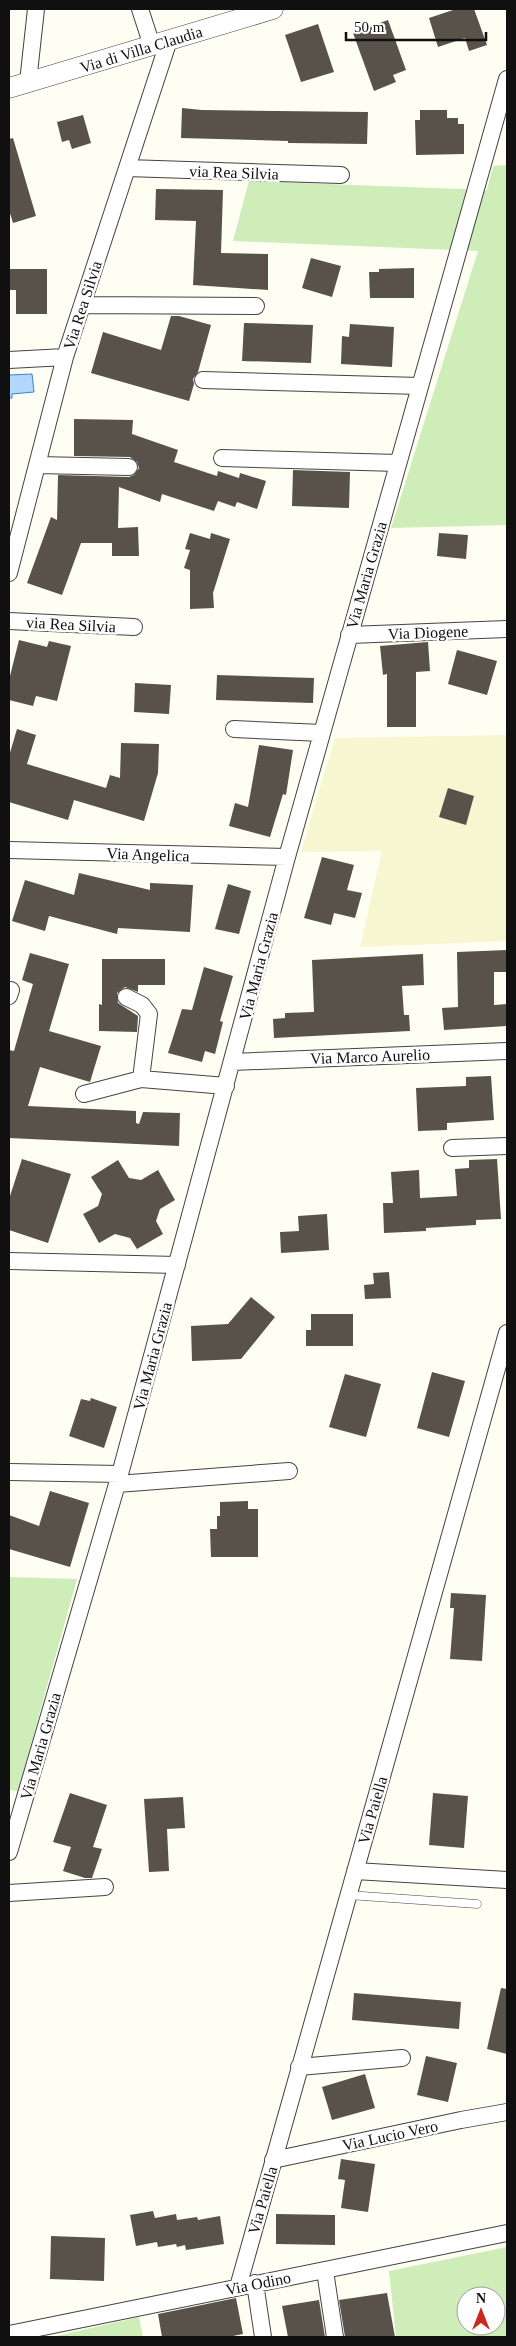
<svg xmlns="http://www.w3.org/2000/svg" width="516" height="2346" font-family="'Times New Roman',serif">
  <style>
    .farmland { fill: #f6f7d0 }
    .green { fill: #ceedb9; fill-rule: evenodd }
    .water { fill: #b3d7fa; stroke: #3683d6 }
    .building { fill: #59524b }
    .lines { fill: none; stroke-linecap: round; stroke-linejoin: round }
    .service-casing { stroke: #434343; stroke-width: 9 }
    .minor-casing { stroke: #434343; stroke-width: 18 }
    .tertiary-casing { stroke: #434343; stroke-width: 21 }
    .service { stroke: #fff; stroke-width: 8 }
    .minor { stroke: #fff; stroke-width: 16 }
    .tertiary { stroke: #fff; stroke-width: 20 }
    .labels { text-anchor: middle; stroke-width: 5; stroke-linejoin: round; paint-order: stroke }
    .street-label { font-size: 16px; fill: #101010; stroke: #fff }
  </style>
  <rect width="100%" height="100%" fill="#fffef2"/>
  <!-- farmland -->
  <path class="farmland" d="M507,735v206l-147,6 22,-96 -81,1 34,-114z"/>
  <!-- green -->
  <path class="green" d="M507,165v360l-116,3 87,-277 -245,-10 16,-60 238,9 6,-24z
    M9,1577l68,2 -59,212 -9,-1z
    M507,2247v90h-111l-7,-66zM466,2296h30v30h-30z
    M139,2317l4,20h-91z"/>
  <!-- water -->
  <path class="water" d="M32,374l2,18 -22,2v4h-3v-23z"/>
  <!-- building -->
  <path class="building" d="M456,9h18l13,36 -18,6 -4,-13 -27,9 -9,-29z
    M388,20l18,50 -13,5 3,7 -22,9 -21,-58z
    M318,24l16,48 -33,10 -16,-47z
    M182,108l20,2 166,2 -1,32 -79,-1v-2l-107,-3z
    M420,110h27v8h11v6h6v30l-48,1 -1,-35h5z
    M83,115l8,28 -19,6 -3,-9 -7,2 -5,-20z
    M13,138l23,78 -23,7 -4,-13v-71z
    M156,189l67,1 -2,63 47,1v36l-75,-5 3,-64 -41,-1z
    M311,258l30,8 -9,31 -30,-9z
    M414,268v30h-44l-1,-26h10v-3z
    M9,269h38v45h-31v-24h-7z
    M171,316h8l32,9 -13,47 -5,7 1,5 -5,17 -98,-28 12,-41 58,18z
    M244,323l69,2 -2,38 -69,-2z
    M350,324l44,3 -2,40 -51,-3 1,-28 7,1z
    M74,419l59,1 -1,14 46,16 -4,12 43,14 1,-5 21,7 1,-5 26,8 -9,28 -20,-7 -2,5 -17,-6 -4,10 -52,-17 -2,8 -41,-15 -1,41 20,-1 1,29h-27v-13h-31l-19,52 -35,-12 24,-66 6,3 1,-45 71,2 5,-2 5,-7 -2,-6 -7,-5 -56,-1z
    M293,470l57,2 -1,36 -57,-2z
    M190,533l20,6 1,-6 19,6 -17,54 1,15 -24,1v-39l-6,-2 6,-18 -5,-1z
    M439,533l29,2 -2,24 -29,-3z
    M19,640l28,7 2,-6 22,5 -14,55 -21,-5 -3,10 -24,-6v-20z
    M428,642l2,29 -14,1v55h-29v-53l-4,1 -3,-29z
    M457,650l40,11 -10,34 -39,-11z
    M217,675l97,3 -1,25 -97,-3z
    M135,683l36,2 -2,29 -35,-2z
    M17,729l19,6 -9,29 79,24 4,-13 10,3 1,-35 38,1 -1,29 -14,48 -70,-21 -6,20 -59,-18v-46z
    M259,745l34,5 -7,45 -3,-1 -13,43 -41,-11 6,-23 13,4z
    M448,788l26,8 -8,29 -27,-8z
    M322,857l32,8 -7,25 15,3 -7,25 -21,-5 -3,12 -27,-7z
    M79,873l71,17v-7l43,2 -3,47 -72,-4 -1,6 -68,-18 -4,15 -33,-10 13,-41 49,15z
    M228,884l23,7 -12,43 -24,-5z
    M507,950v22h-13v33l13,-1v22l-63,4 -2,-22 16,-1 -1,-55z
    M30,953l39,11 -20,67 52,15 -11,36 -50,-15 -12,39 108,5v12l3,1 4,-12 37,1 -1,33 -170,-8v-88l5,1 19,-67 -11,-4z
    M423,954l1,31 -22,1 2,29h5l1,16 -136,7 -1,-19 12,-1v-5l29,-1 -2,-52z
    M102,959h63v26h-27v7l-13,-5 -8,6 1,10 20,13 -1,16 -38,-1v-27l3,1z
    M204,967l29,9 -13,45 3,1 -8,32 -10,-3 -3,11 -34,-9 14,-44 10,1z
    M491,1076l3,44 -47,3v7l-29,1 -2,-43 50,-2v-9z
    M22,1159l49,15 -23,69 -39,-13v-31z
    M497,1159l4,60 -25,1v5l-50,3v3l-42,2 -1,-30h10l-2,-31 28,-2 1,28 37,-2 -2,-27 14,-1v-8z
    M118,1160l11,18 12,2 17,-10 17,30 -15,9 -4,12 7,13 -26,15 -7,-11 -15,-4 -16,9 -16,-29 15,-8 4,-12 -11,-17z
    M327,1214l2,36 -48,3 -1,-21 19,-1 -1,-15z
    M389,1272l2,26 -26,1 -1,-14 10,-1 -1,-11z
    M251,1297l24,20 -34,42 -49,2 -1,-35 37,-2z
    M311,1314h42v32h-47v-16h5z
    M432,1372l33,9 -16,56 -32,-9z
    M345,1374l36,10 -15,53 -37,-10z
    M91,1398l26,9 -13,41 -35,-12 12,-37 9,2z
    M50,1491l39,12 -19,64 -61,-18v-34l30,11z
    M248,1501v8h10v48h-47l-1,-28h7v-13h3v-14z
    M451,1593l35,2 -4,66 -32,-2 4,-51h-4z
    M70,1793l37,12 -14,42 9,2 -10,29h-7l-22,-7 8,-24 -18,-5z
    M433,1793l35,3 -4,52 -35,-3z
    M183,1797l2,31 -18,1 2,42 -20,1 -5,-73z
    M501,1988l6,1v65l-20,-5z
    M354,1993l107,9 -2,27 -107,-9z
    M426,2056l31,7 -9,39 -31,-7z
    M365,2074l10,34 -43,12 -10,-33z
    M341,2159l34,5 -7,48 -27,-4 4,-28 -7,-1z
    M153,2211l2,7 21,-4 1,6 20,-3 1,3 22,-4 4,28 -38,6 -1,-5 -8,2 -1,-3 -18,3 -1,-5 -21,4 -6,-31z
    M276,2214l59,1v30l-59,-1z
    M51,2236l54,2 -1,43 -54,-2z
    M387,2293l8,44h-50l-6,-37z
    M236,2298l7,36 -15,3h-66l-4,-23z
    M319,2300l6,37h-37l-6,-31z"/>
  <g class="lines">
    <!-- service casing -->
    <g class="service-casing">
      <path id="service" d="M348,1895l129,9"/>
    </g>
    <!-- minor casing -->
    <g class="minor-casing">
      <path id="minor" d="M140,9l12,37
        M28,82l8,-73
        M127,168l214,7
        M82,305l174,1
        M9,360l56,-3
        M203,380l217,6
        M222,458l176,5
        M37,465l92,2
        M9,573l56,-216 104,-317
        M9,621l125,6
        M349,635l158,-6
        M234,729l88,4
        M9,850l278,7
        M9,996l2,-6
        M126,997l16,8 7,9 -8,65
        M232,1062l275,-11
        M84,1094l57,-15 85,7
        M452,1148l55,-2
        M9,1261l168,4
        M9,1472l111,2
        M117,1484l172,-13
        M9,1852l111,-378 167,-617 220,-778
        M355,1871l152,9
        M9,1893l96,-6
        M299,2067l103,-9
        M273,2160l188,-40 46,-8
        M325,2271l10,66
        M255,2283l8,54
        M238,2287l269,-954
        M9,2334l498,-101"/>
    </g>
    <!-- tertiary casing -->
    <g class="tertiary-casing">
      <path id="tertiary" d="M9,88l264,-79"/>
    </g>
    <!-- service -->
    <use href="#service" class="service"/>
    <!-- minor -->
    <use href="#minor" class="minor"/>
    <!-- tertiary -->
    <use href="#tertiary" class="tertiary"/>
  </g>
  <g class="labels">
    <!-- street labels -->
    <g class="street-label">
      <text transform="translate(141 49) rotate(-17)" y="6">Via di Villa Claudia</text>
      <text transform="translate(234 172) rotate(2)" y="6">via Rea Silvia</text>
      <text transform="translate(82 305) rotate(-72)" y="6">Via Rea Silvia</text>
      <text transform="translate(366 575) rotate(-74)" y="6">Via Maria Grazia</text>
      <text transform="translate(71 624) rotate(3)" y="6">via Rea Silvia</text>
      <text transform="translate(428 632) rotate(-2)" y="6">Via Diogene</text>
      <text transform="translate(148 854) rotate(2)" y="6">Via Angelica</text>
      <text transform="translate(258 966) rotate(-75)" y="6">Via Maria Grazia</text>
      <text transform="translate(370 1056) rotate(-2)" y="6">Via Marco Aurelio</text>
      <text transform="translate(152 1356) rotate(-75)" y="6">Via Maria Grazia</text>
      <text transform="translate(40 1746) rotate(-74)" y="6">Via Maria Grazia</text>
      <text transform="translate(372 1810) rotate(-74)" y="6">Via Paiella</text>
      <text transform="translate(390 2135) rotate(-12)" y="6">Via Lucio Vero</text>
      <text transform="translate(262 2200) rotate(-74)" y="6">Via Paiella</text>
      <text transform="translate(258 2283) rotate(-11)" y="6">Via Odino</text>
    </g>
  </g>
  <!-- border -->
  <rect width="516" height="2346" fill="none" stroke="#101010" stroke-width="20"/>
  <!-- north arrow -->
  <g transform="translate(481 2311)"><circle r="24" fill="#ffffff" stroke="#9f9f9f"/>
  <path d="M0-4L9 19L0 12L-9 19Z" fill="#c92a1e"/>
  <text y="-8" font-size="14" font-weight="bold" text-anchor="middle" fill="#101010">N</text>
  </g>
  <!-- scale -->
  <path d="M346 32v8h140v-8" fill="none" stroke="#101010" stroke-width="2.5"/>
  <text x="354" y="32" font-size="15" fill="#101010" stroke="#ffffff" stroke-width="4" paint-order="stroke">50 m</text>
</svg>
